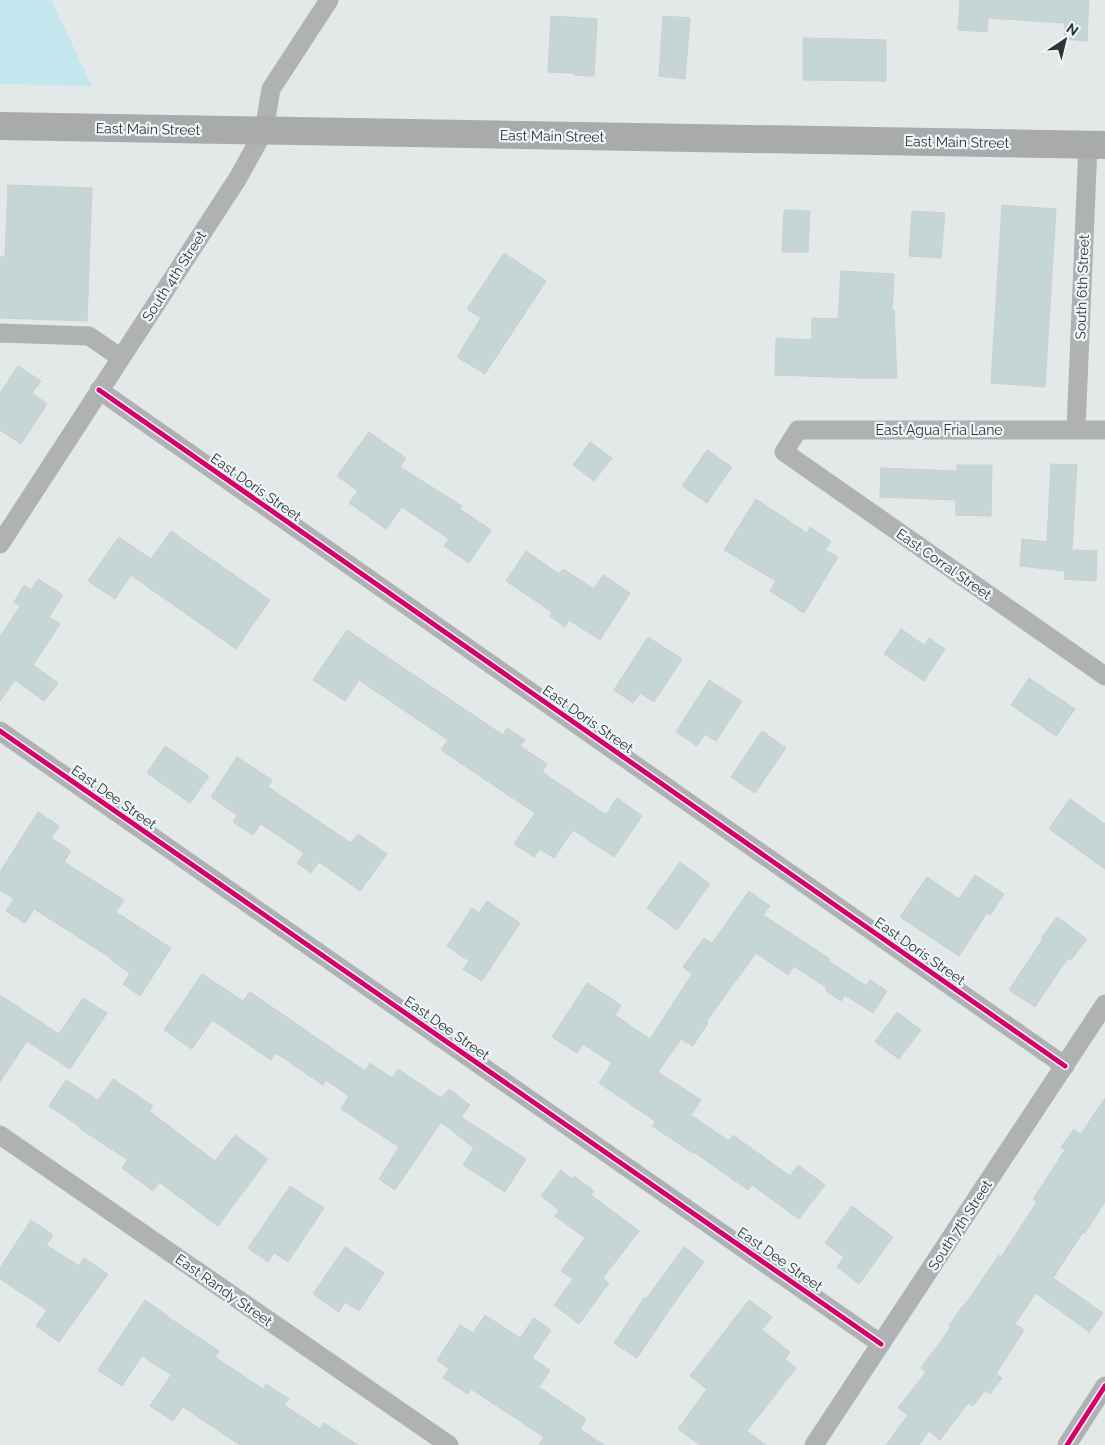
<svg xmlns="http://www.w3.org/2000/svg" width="1105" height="1445" font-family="Raleway,sans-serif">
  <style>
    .green { fill: #c4e6ef }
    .building { fill: #c5d6d5; stroke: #cbcecf }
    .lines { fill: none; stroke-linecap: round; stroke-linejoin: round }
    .minor { stroke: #afb1b2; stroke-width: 19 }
    .primary { stroke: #a8aaab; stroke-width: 28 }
    .cycleway-casing { stroke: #eef6f8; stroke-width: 8 }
    .cycleway { stroke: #d6006c; stroke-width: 5 }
    .labels { text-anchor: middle; stroke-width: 4.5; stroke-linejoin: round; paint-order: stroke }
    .street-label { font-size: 14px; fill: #313435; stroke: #eef6f8 }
  </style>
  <rect width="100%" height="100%" fill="#e3e8e9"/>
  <!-- green -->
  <path class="green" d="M0,0h51l41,86 -92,-2z"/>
  <!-- building -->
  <path class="building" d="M960,0h129l-2,41 -23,-2 1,-16 -77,-5 -1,14 -29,-2z
    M551,16l46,3 -3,57 -20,-1v-2l-26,-1z
    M663,16l27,2 -5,61 -26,-3z
    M803,38l83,2v41l-83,-1z
    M8,185l84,3 -5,133 -87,-3v-61h5z
    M1002,205l54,4 -11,178 -54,-4z
    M784,210l26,1 -2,41h-26z
    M912,211l33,2 -4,45 -32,-2z
    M504,253l42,28 -61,93 -28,-17 24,-39 -14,-9z
    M841,271l53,3 -2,36h2l3,68h-36l-86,-3 1,-37 36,2v-22l26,1z
    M18,366l23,15 -9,12 15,11 -26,40 -21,-14v-37z
    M369,432l37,26 -6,9 62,39 -2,3 31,21 -22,33 -25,-17 5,-7 -47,-32 -16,22 -37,-26 9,-12 -21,-15z
    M590,442l22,16 -18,23 -21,-16z
    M707,450l25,17 -25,36 -25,-17z
    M1051,464l26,1 -5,85 25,1 -1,30 -32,-2 1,-8 -45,-5 2,-27 25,3z
    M957,465h35l-1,51 -35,-1v-15l-76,-3 1,-29 76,3z
    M756,499l51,34 3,-6 21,14 -6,9 13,7 -34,56 -34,-22 6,-10 -52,-31z
    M171,531l99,69 -34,49 -105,-74 -16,24 -27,-18 31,-44 32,22z
    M526,551l33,23 4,-5 31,20 9,-14 27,18 -30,47 -31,-20 -4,7 -15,-11 2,-4 -46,-31z
    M38,579l25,16 -14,22 11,7 -27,41 25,18 -14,18 -29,-21 -15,21v-64l20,-31 -6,-4 10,-17 7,5z
    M901,629l23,16 5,-7 16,11 -21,32 -40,-27z
    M347,630l156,105 4,-7 18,12 -5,6 27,18 -5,8 64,43 11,-17 25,18 -28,41 -41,-27 -19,28 -14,-9 -6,8 -20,-13 21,-31 -94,-63 7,-10 -89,-60 -14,21 -32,-21z
    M648,637l34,22 -28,43 -14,-9 -7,10 -19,-13z
    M1029,678l46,31 -19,27 -45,-31z
    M709,680l33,21 -26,40 -11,-7 -8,12 -21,-14z
    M762,731l24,17 -31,45 -24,-16z
    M165,746l44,30 -19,27 -43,-30z
    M237,757l35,23 -4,7 83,56 7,-9 29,20 -27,37 -41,-29 -8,11 -14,-10 7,-10 -43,-29 -8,11 -20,-13 4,-7 -26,-18z
    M1070,799l35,25v45l-56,-40z
    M38,812l21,14 -8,12 20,13 -7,11 60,38 -8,12 55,36 -31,48 -17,-12 7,-11 -20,-14 1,-1 -77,-49 -9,14 -19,-12 8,-12 -14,-9v-18z
    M680,862l30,22 -33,46 -30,-22z
    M975,875l29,19 -14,21 -3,-2 -28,43 -59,-39 27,-40 32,22z
    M749,891l21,15 -7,9 67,44 -1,2 37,25 4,-6 17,11 -14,22 -28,-18 -4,6 -15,-10 1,-3 -33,-22 -6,9 -32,-22 -50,69 2,1 -15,23 -12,-7 -23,33 43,28 -10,15 38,26 4,-6 57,41 8,-11 27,20 -26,34 -47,-34 -4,5 -54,-38 -1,1 -41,-27 3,-5 -56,-38 13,-20 -29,-19 -6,9 -25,-16 35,-54 34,22 -6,10 35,24 42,-65 -9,-7 21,-29 8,5z
    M487,901l33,22 -38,58 -19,-12 6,-8 -22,-15 25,-38 7,5z
    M1057,917l30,22 -16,21 -3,-2 -33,49 -26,-17 34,-51 -2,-1z
    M202,974l41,27 7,-9 115,79 5,-8 22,15 6,-9 43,29 8,-9 21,16 -9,12 65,42 -21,33 -42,-27 11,-17 -33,-26 -46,68 -16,-11 20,-32 -58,-38 8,-13 -23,-16 -3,5 -47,-32 -5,7 -59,-40 -20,29 -28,-19z
    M0,995l59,39 24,-36 24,15 -37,56 -43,-28 -27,41z
    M897,1012l24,18 -22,29 -24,-17z
    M113,1079l40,27 -4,5 66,50 20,-26 33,24 -50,67 -59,-44 -6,9 -31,-23 6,-8 -49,-32 1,-1 -31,-21 17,-26 32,20z
    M1105,1098v104l-20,31 -2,-1 -30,46 50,35 -14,19 -53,-39 -21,31 9,6 -28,44 6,4 -12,16 -5,-4 -12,16 -5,-3 -28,37 -11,-9 -10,14h-33l22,-30 -10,-7 28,-36 -5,-4 30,-41 -2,-1 14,-21 1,1 35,-51 2,2 36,-55 -4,-3 32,-49 -4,-3 13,-18 7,5z
    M561,1170l11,9 2,-3 20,15 -3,4 48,36 -36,47 6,5 -30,41 -25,-19 19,-26 -12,-8 24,-33 -30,-22 4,-6 -18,-14z
    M290,1186l34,22 -36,54 -14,-9 -6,9 -20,-14z
    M852,1206l41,31 -34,47 -22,-17 7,-10 -19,-14z
    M31,1220l22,15 -7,10 33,21 5,-8 24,16 -49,68 -23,-16 11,-16 -47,-31v-11z
    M345,1247l39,26 -25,38 -14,-9 -6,10 -26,-18z
    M684,1247l20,15 -30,41 -37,55 -23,-15 30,-45 2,1z
    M145,1300l23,16v1l51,34 -4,6 48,32 3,-5 23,15 -5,6 36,24 4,-6 34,22h-118l-57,-38 -10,14 -23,-15 21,-31 -29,-19 -20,30 -24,-16z
    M749,1300l23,17 -10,13 28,22 -5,7 11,9 -49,63 19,14h-66l-22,-16 29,-40 -17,-13z
    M485,1315l35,23 14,-20 17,12 -19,28 18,12 -11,17 47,32 -6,10 24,16h-65l5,-8 -73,-48 -3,5 -25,-16 6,-9 -12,-9 23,-35 13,8z"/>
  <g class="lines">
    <!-- minor -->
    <path class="minor" d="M0,333l89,3 32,22
      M99,390l966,676
      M1076,429l12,-284
      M1105,430h-307l-14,22 321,224
      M0,544l238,-366 26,-47 7,-42 58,-89
      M0,731l881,613
      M0,1135l449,310
      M814,1445l291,-441
      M1067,1445l38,-59"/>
    <!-- primary -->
    <path class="primary" d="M0,126l1105,19"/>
    <!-- cycleway casing -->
    <g class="cycleway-casing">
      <path id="cycleway" d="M99,390l966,676
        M0,731l881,613
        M1067,1445l38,-59"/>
    </g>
    <!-- cycleway -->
    <use href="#cycleway" class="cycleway"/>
  </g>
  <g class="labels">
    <!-- street labels -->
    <g class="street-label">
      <text transform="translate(148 129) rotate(1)" y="5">East Main Street</text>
      <text transform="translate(552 136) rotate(1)" y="5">East Main Street</text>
      <text transform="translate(957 142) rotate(1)" y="5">East Main Street</text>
      <text transform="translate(174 276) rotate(-57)" y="5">South 4th Street</text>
      <text transform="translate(1082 287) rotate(-88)" y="5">South 6th Street</text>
      <text x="939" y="435">East Agua Fria Lane</text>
      <text transform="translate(256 487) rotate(35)" y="5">East Doris Street</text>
      <text transform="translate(944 564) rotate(35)" y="5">East Corral Street</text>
      <text transform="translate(588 719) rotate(35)" y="5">East Doris Street</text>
      <text transform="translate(114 797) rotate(35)" y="5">East Dee Street</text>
      <text transform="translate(920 951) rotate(35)" y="5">East Doris Street</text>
      <text transform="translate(447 1028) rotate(35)" y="5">East Dee Street</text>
      <text transform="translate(960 1225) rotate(-57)" y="5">South 7th Street</text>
      <text transform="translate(780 1259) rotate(35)" y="5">East Dee Street</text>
      <text transform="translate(224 1290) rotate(35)" y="5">East Randy Street</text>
    </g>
  </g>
  <!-- north arrow -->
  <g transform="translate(1065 40) rotate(35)" stroke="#eef6f8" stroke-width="4" paint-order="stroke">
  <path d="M0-4L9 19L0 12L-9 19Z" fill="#313435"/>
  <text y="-8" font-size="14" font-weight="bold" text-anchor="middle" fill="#313435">N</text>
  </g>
</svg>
